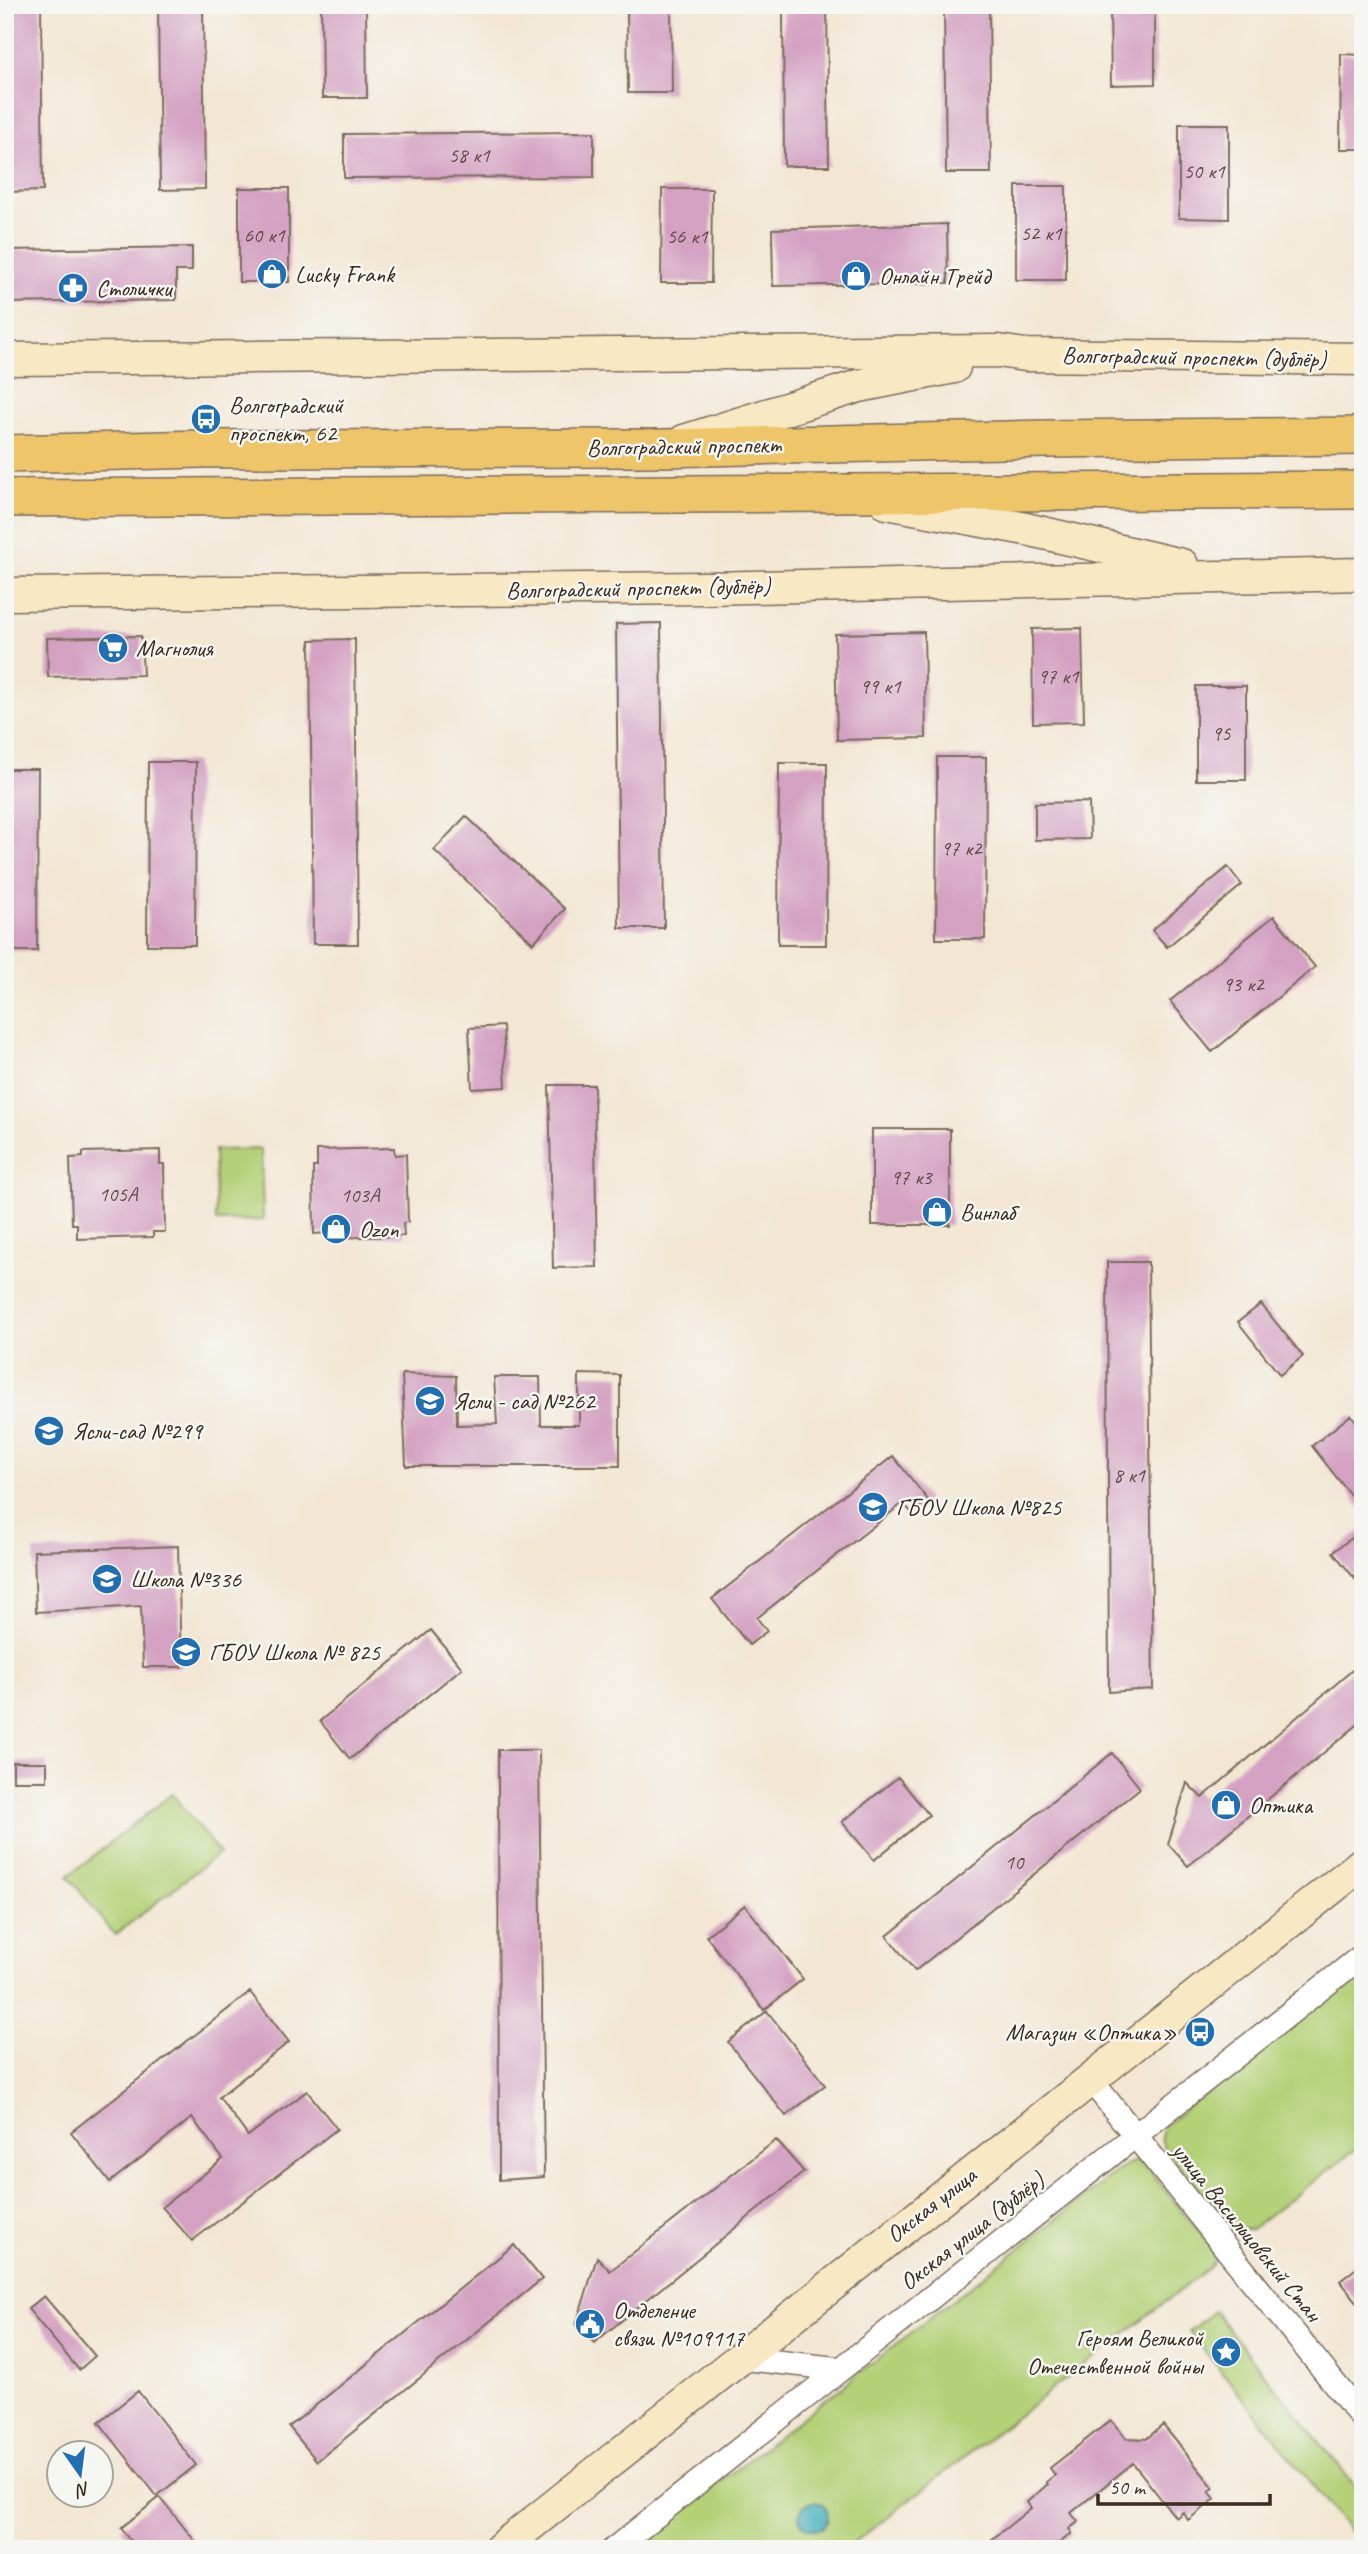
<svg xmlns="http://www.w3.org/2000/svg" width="1368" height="2554" font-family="Caveat,sans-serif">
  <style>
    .green { fill: #b4d178; stroke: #787e4b; stroke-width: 2 }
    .water { fill: #3dacbb; stroke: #3c6b6c; stroke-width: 2 }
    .building { fill: #d4a1c2 }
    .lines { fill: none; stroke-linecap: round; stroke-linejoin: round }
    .street-casing { stroke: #7b6c5e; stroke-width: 26 }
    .secondary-casing { stroke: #7b6c5e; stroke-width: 35 }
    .primary-casing { stroke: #7b6c5e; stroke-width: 40 }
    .street { stroke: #fff; stroke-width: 23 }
    .secondary { stroke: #f8e8c3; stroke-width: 32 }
    .primary { stroke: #eec569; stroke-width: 37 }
    .labels { text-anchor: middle; stroke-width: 5; stroke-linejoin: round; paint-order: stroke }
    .number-label { font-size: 21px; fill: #614847 }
    .poi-label { font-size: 24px; fill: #3b2a1e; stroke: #f6f6f2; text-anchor: start }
    .street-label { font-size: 24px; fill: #3b2a1e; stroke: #f6f6f2 }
  </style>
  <rect width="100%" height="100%" fill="#f6f6f2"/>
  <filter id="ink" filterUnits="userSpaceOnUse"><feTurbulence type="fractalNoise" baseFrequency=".0143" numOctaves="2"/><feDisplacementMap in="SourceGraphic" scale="14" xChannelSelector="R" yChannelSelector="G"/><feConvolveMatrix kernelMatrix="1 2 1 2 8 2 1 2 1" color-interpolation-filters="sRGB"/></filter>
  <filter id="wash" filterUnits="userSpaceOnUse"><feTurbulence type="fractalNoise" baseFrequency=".00686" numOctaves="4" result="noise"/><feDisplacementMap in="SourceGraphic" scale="28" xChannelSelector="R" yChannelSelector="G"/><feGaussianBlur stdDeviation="1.57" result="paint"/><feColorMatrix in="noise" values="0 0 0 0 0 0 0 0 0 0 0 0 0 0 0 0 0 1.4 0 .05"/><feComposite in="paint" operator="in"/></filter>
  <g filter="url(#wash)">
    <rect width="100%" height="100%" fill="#f3e7d4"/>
    <!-- green -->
    <path class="green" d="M261,1149l2,71 -47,1 -2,-71z
      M172,1794l47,59 -104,82 -47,-59z
      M1363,1968v176l-112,85 -12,1 -9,-4 -66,-78 -3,-10 2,-11z
      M1137,2161l9,6 69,83v10l-5,7 -364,282h-212l480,-375 14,-10z
      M1214,2311l149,185v52l-174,-217z"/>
    <!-- water -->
    <path class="water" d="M800 2516a14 14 0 1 1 28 0a14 14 0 1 1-28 0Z"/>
    <g id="blocks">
      <!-- building -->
      <path class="building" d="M5,5h36l2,186 -38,1z
        M158,5h45l2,184 -45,1z
        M321,5h45l1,93h-45z
        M627,5h44l1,88h-44z
        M783,5h44l2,161h-45z
        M944,5h45l2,168h-45z
        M1110,5h45v79l-44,1z
        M1341,54l22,1v94h-23z
        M1179,124h50v95l-50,-1z
        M594,132v45l-250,1v-44z
        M1016,186h50v94h-50z
        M239,188h50v94h-50z
        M662,189h50l-1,94h-50z
        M947,224l1,59 -175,3 -1,-57z
        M192,247v24h-16v29l-169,3 -1,-53z
        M661,623l3,305h-45l-3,-304z
        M1082,628l2,94 -51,1 -1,-94z
        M924,632l2,106 -89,2 -2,-106z
        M141,636l2,39 -95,2 -1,-39z
        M355,639l3,305h-45l-3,-304z
        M1196,686h50v94h-50z
        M937,757h49l-1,182h-49z
        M148,762h48l-1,183h-48z
        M779,763h48l-1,182h-48z
        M5,769h33l-1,182h-32z
        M1089,802l1,37 -55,1v-37z
        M466,816l99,93 -32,34 -99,-93z
        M1228,867l14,18 -75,62 -15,-17z
        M1274,916l41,51 -103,85 -42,-51z
        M503,1026l3,61 -34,2 -3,-61z
        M549,1085h45l3,182 -44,1z
        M872,1129h78v96h-78z
        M394,1148l1,7 11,-1 2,68 -5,1 1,13 -77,2v-5l-13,1 -1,-67h4v-17z
        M160,1150v14h4l1,68h-12v5l-76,2v-15h-5l-2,-66 13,-1v-5z
        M1107,1262h41l5,427 -44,3z
        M1261,1304l42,52 -23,19 -42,-53z
        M402,1374l54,2 1,49 40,-1 -3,-47h46l1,48h38v-51l41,1v91h-214z
        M1351,1415l12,15v81l-51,-65z
        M893,1456l35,44 -16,13 -9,-10 -146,115 10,13 -18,14 -37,-46z
        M1363,1529v60l-30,-37z
        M178,1546l3,121h-38l-2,-61 -105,6 -2,-61z
        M431,1630l31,38 -112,91 -30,-38z
        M1363,1661v59l-175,146 -20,-22 19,-61 15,15z
        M498,1750h41l5,427 -45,3z
        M1112,1753l28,35 -225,183 -28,-35z
        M13,1762h34v19h-34z
        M898,1777l31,38 -55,45 -32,-38z
        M745,1905l58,74 -39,31 -58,-74z
        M250,1992l39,50 -70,55 29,39 59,-45 30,38 -145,112 -30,-34 61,-48 -31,-41 -82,64 -39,-50z
        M767,2011l58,74 -39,31 -58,-74z
        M776,2140l28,32 -210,171 -18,-18 21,-68 13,14z
        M514,2245l28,34 -225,182 -28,-34z
        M1363,2263v46l-23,-28z
        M44,2296l51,60 -16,14 -51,-61z
        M138,2391l58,74 -39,31 -58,-74z
        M1111,2420l15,18 20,1 17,-14 51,63 -5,3 6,8 -27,21 -5,-8 -7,6 -43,-55 -62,50 7,9 -9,7 3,4 -20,16h-72l51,-41 -4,-6 21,-18 -2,-2 9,-7 -5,-7z
        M160,2497l41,52h-64l-16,-21z"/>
    </g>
  </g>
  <g filter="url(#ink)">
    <use href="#blocks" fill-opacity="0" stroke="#7b6c5e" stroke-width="2"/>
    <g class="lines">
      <!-- street casing -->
      <g class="street-casing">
        <path id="street" d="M1090,2079l273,340
          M740,2358l101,11
          M614,2549l749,-594"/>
      </g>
      <!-- secondary casing -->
      <g class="secondary-casing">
        <path id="secondary" d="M5,359l993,-8 27,4 338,4
          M684,441l175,-55 95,-19
          M887,503l139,26 156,36
          M5,594l701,-6 657,-14
          M500,2549l863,-686"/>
      </g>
      <!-- primary casing -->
      <g class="primary-casing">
        <path id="primary" d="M5,454l198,-5 460,-1 382,-9 318,-3
          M5,498l1358,-8"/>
      </g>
      <!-- street -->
      <use href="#street" class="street"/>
      <!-- secondary -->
      <use href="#secondary" class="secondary"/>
      <!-- primary -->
      <use href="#primary" class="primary"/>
    </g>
  </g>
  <!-- icons -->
  <defs>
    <g id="shop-disc" transform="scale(1.575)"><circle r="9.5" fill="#1f6fb2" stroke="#f6f6f2"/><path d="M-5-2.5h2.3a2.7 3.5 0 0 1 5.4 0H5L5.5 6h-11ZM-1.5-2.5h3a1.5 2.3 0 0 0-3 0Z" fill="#fff"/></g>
    <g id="pharmacy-disc" transform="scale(1.575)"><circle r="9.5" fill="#1f6fb2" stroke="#f6f6f2"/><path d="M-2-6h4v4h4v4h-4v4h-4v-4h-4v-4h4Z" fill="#fff"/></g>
    <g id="bus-disc" transform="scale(1.575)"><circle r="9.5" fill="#1f6fb2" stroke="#f6f6f2"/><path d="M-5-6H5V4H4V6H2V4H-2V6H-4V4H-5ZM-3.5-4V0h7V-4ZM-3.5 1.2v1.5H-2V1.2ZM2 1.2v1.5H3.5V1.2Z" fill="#fff"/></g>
    <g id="supermarket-disc" transform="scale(1.575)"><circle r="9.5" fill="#1f6fb2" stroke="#f6f6f2"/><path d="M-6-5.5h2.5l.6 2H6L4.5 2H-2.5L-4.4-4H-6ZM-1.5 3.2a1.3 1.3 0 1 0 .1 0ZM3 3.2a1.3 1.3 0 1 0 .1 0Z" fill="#fff"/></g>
    <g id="school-disc" transform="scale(1.575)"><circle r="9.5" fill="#1f6fb2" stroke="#f6f6f2"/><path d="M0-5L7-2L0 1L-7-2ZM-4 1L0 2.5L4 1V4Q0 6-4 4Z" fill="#fff"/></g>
    <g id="civic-disc" transform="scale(1.575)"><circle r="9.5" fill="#1f6fb2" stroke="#f6f6f2"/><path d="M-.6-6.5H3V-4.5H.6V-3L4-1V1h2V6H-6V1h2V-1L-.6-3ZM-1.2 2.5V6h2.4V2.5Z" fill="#fff"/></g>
    <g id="sight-disc" transform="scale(1.575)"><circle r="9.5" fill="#1f6fb2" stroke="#f6f6f2"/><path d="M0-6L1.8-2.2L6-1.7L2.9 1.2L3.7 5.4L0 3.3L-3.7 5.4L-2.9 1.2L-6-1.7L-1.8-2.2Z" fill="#fff"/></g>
  </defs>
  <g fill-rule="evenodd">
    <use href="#shop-disc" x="272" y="274"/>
    <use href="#shop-disc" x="856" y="276"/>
    <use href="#pharmacy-disc" x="73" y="288"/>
    <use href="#bus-disc" x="206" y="419"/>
    <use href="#supermarket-disc" x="113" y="648"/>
    <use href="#shop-disc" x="937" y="1212"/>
    <use href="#shop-disc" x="336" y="1229"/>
    <use href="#school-disc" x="430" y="1401"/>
    <use href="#school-disc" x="49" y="1431"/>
    <use href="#school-disc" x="873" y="1507"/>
    <use href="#school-disc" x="107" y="1579"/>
    <use href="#school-disc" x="186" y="1652"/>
    <use href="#shop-disc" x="1226" y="1805"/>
    <use href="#bus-disc" x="1200" y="2032"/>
    <use href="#civic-disc" x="590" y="2324"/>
    <use href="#sight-disc" x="1226" y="2352"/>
  </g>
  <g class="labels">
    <!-- number labels -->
    <g class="number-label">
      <text x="469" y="162">58 к1</text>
      <text x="1204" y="178">50 к1</text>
      <text x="1041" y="240">52 к1</text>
      <text x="264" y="242">60 к1</text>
      <text x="687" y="243">56 к1</text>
      <text x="1058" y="683">97 к1</text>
      <text x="880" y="693">99 к1</text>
      <text x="1221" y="740">95</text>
      <text x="961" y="855">97 к2</text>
      <text x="1243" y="991">93 к2</text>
      <text x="911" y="1184">97 к3</text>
      <text x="118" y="1201">105А</text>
      <text x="360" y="1202">103А</text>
      <text x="1129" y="1482">8 к1</text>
      <text x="1014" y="1869">10</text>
    </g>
    <!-- poi labels -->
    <g class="poi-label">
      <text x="295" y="282">Lucky Frank</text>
      <text x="879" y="284">Онлайн Трейд</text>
      <text x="96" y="296">Столички</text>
      <text x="229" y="413">Волгоградский<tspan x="229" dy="28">проспект, 62</tspan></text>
      <text x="136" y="656">Магнолия</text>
      <text x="960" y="1220">Винлаб</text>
      <text x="359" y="1237">Ozon</text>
      <text x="453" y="1409">Ясли - сад №262</text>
      <text x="72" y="1439">Ясли-сад №299</text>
      <text x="896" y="1515">ГБОУ Школа №825</text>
      <text x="130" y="1587">Школа №336</text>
      <text x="209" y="1660">ГБОУ Школа № 825</text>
      <text x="1249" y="1813">Оптика</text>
      <text x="1177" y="2040" text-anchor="end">Магазин «Оптика»</text>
      <text x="613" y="2318">Отделение<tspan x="613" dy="28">связи №109117</tspan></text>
      <text x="1203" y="2346" text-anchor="end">Героям Великой<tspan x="1203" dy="28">Отечественной войны</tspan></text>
    </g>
    <!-- street labels -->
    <g class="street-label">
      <text transform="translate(1194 357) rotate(1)" y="8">Волгоградский проспект (дублёр)</text>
      <text transform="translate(684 446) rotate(-1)" y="8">Волгоградский проспект</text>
      <text transform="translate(638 588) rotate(-1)" y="8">Волгоградский проспект (дублёр)</text>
      <text transform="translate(931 2205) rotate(-38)" y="8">Окская улица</text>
      <text transform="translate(972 2231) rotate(-38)" y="8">Окская улица (дублёр)</text>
      <text transform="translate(1247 2232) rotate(51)" y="8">улица Васильцовский Стан</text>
    </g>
  </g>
  <!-- margin -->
  <rect width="1368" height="2554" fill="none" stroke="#f6f6f2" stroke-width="28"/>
  <!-- north arrow -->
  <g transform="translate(80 2474) rotate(166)"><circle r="33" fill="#f6f6f2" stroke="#aba49d" stroke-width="2"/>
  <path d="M0-5L12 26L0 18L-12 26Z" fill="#1f6fb2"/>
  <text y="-10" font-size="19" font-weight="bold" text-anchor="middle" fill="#3b2a1e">N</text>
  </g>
  <!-- scale -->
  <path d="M1098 2494v10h172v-10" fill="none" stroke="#3b2a1e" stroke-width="3.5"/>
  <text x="1109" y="2494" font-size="21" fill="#3b2a1e" stroke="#f6f6f2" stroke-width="5" paint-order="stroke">50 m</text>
</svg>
